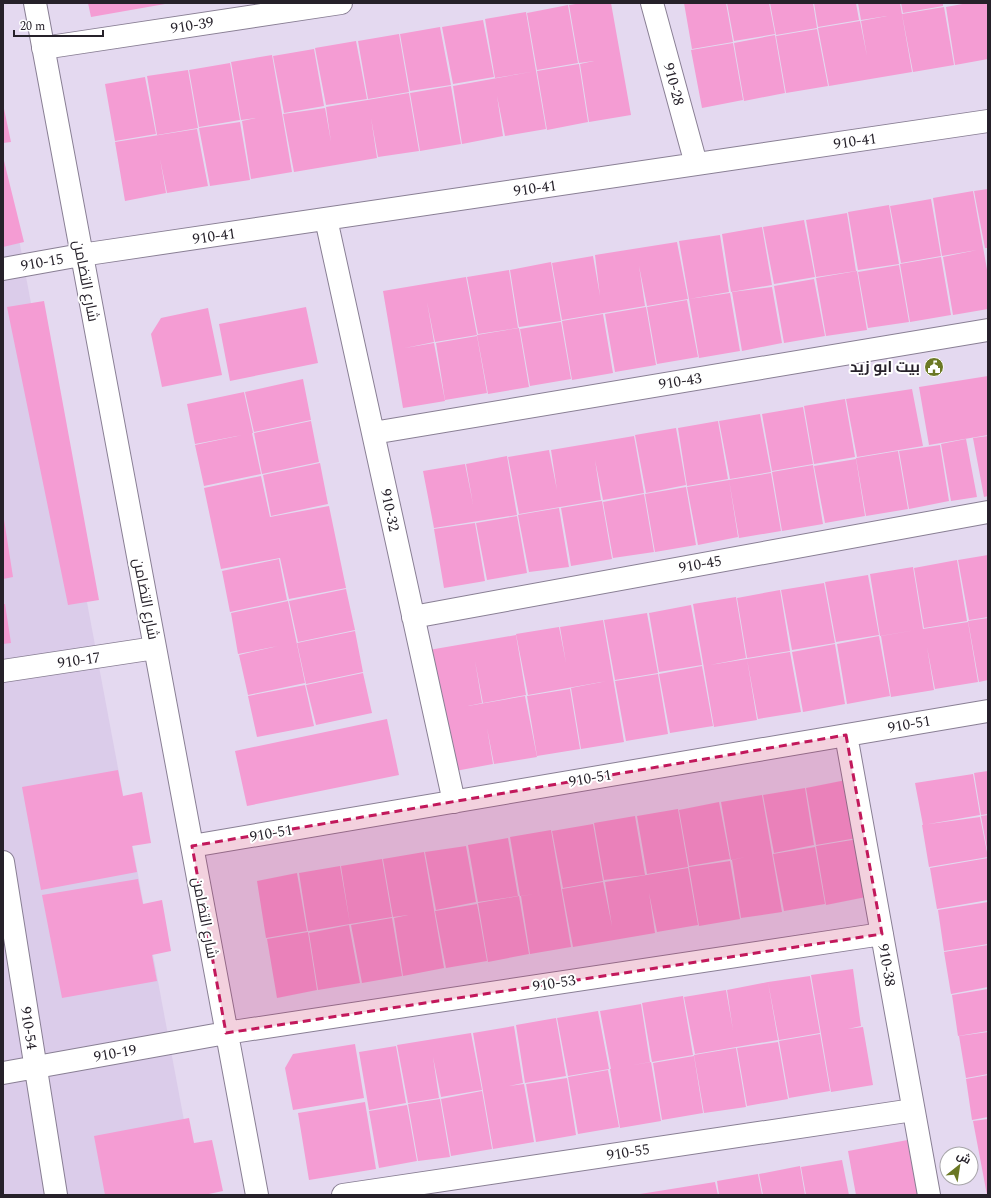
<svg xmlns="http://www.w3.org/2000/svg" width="991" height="1198" font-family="Spectral,Cairo,serif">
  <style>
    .built { fill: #dbccea }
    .building { fill: #f49cd3 }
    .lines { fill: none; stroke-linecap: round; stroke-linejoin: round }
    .minor-casing { stroke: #897f94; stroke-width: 24 }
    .minor { stroke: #fff; stroke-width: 22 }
    .marked { fill: #c2185b; fill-opacity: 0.2; stroke: #c2185b; stroke-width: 3; stroke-dasharray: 8 5; stroke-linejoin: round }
    .labels { text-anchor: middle; stroke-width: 4; stroke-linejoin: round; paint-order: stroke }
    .street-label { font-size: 15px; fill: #26212a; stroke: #fff }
    .poi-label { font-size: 15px; font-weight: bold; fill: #26212a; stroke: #fff; text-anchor: end }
  </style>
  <rect width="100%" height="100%" fill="#e4d9f0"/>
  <!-- built -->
  <path class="built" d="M3,154l195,1041h-195z"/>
  <!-- building -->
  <path class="building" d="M88,3h76l1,1 -74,13z
    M582,3h29l20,112 -42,7 -9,-58 14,-3 -15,2 -10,-58z
    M684,3h42l7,39 -41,7z
    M727,3h42l6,31 -41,7z
    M770,3h43l4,25 -41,7z
    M814,3h42l3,17 -41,7z
    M858,3h42l12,69 -83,14 -11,-58 42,-7 7,35 -6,-35 26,-5 -26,4z
    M901,3h42v3l-40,7z
    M968,3h20v56l-33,6 -9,-58z
    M568,5l10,58 -41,7 -10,-57z
    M944,7l10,58 -41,7 -11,-58z
    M526,12l10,59 -41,7 -10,-59z
    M483,20l11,57 -41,7 -11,-57z
    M440,27l11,58 -41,6 -10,-57z
    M817,29l11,57 -42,7 -10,-57z
    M399,34l10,58 -41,7 -10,-58z
    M775,35l10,58 -41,8 -10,-58z
    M356,41l11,58 -41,6 -11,-57z
    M733,43l10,57 -41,8 -11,-58z
    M314,49l10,57 -40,7 -11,-57z
    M272,55l20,117 -41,7 -9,-58 14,-3 -15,2 -10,-58z
    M230,63l10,57 -41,7 -10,-57z
    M579,64l9,58 -41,8 -10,-59z
    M188,70l10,58 -41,7 -10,-59z
    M536,71l10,58 -41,7 -8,-40 6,40 -41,8 -9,-58z
    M145,77l11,57 -41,7 -10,-57z
    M451,86l10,58 -41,7 -10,-58z
    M409,93l10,58 -41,6 -7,-39 6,40 -83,14 -11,-58 42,-6 6,34 -5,-35z
    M3,104l8,38 -8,1z
    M240,122l10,58 -40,6 -11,-58z
    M197,129l11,57 -41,7 -7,-34 6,34 -41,8 -10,-59z
    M3,157l21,85 -21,5z
    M988,189v59h-3l-11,-57z
    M973,191l15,84v34l-35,6 -10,-58 34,-7 -35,6 -9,-58z
    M931,199l10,57 -40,7 -11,-57z
    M889,205l10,59 -41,6 -10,-58z
    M847,213l9,58 -40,6 -10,-57z
    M804,220l11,57 -41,7 -11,-57z
    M762,227l10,58 -41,7 -9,-58z
    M720,235l9,57 -40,7 -10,-58z
    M677,242l11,57 -41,7 -8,-40 6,40 -83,14 -10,-57 41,-7 7,40 -5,-41z
    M941,257l10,58 -41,7 -10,-58z
    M551,262l10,59 -42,6 -9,-57z
    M899,265l10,57 -41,6 -10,-56z
    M509,270l9,58 -40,6 -11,-57z
    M857,271l10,59 -41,6 -10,-58z
    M466,277l11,58 -42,7 -8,-40 7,40 -29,6 29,-5 11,58 -42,7 -20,-117z
    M814,279l11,57 -41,7 -10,-57z
    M772,287l10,56 -40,8 -10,-59z
    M730,293l10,58 -41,7 -10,-59z
    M687,300l11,57 -41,7 -10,-57z
    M44,301l55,299 -31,5 -61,-298z
    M306,307l12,56 -88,18 -11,-57z
    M646,307l10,58 -41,7 -10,-58z
    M208,308l14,67 -60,12 -11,-53 10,-16z
    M603,314l10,59 -41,7 -10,-59z
    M561,322l10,57 -41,7 -10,-57z
    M519,328l10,59 -41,7 -11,-59z
    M477,336l10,57 -42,7 -9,-57z
    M988,376v59l-59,10 -10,-58z
    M303,379l8,41 -57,12 -9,-40z
    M912,389l11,57 -66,11 -11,-58z
    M244,392l9,41 -58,11 -8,-40z
    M845,399l10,58 -41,7 -10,-58z
    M803,407l10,57 -41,7 -10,-57z
    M760,414l11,58 -41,7 -11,-58z
    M311,421l8,41 -57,12 -8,-41z
    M718,421l10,58 -41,7 -9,-58z
    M676,428l10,57 -40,8 -11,-58z
    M252,433l9,41 -57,12 -9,-41z
    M634,436l10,57 -41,7 -8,-40 6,40 -82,14 -11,-57 41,-7 8,40 -6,-40z
    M988,436v60l-4,1 -11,-59z
    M966,439l11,58 -26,4 -10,-57z
    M940,445l9,56 -40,8 -10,-58z
    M898,451l10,58 -42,7 -10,-58z
    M507,456l10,59 -83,13 -11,-57 42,-7 8,40 -7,-40z
    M856,459l9,57 -40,7 -11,-57z
    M320,463l8,41 -57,12 -8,-41z
    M813,465l10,59 -41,7 -10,-59z
    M771,473l10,58 -42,7 -10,-58z
    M261,476l9,41 59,-11 17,82 -57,11 -9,-41 -59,11 -17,-81z
    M729,480l9,57 -40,8 -11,-58z
    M686,487l10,58 -41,7 -10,-58z
    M644,494l10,58 -41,6 -10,-56z
    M602,501l10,58 -41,7 -10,-58z
    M559,508l10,59 -40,5 -11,-57z
    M3,513l10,64 -10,2z
    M517,516l10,57 -40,7 -11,-57z
    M475,523l10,58 -41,7 -10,-59z
    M988,555v62l-19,3 -11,-60z
    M279,559l8,41 -57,12 -8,-41z
    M957,560l10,61 -43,7 -10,-60z
    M913,567l10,62 45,-7 10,60 -43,7 -8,-42 7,43 -43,7 -10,-61 35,-6 -36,6 -10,-62z
    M868,575l11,60 -43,7 -11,-60z
    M824,583l11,60 -43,7 -11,-60z
    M346,589l9,41 -57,12 -9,-41z
    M780,590l10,61 -43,7 -10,-60z
    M736,597l10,61 -36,7 37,-6 10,61 -43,7 -21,-123z
    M288,601l17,82 -57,12 -9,-40 39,-9 -40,8 -7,-41z
    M3,604h2l6,39 -8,1z
    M691,605l11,60 -43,7 -10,-59z
    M647,613l11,60 -43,7 -11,-60z
    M988,618v62l-9,2 -11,-61z
    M603,620l21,122 -43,7 -10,-61 36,-7 -79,14 -12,-61 43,-7 7,36 -6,-36z
    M355,631l8,41 -57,12 -9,-41z
    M516,635l10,60 -43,8 -8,-42 7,42 -14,3 57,-10 12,61 -43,7 -7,-36 6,36 -43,8 -21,-122z
    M879,636l11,60 -43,8 -10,-60z
    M835,644l10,60 -42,8 -11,-60z
    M790,652l11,60 -43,7 -11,-60z
    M702,666l11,60 -43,7 -11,-59z
    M363,673l9,40 -56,12 -10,-40z
    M658,674l10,60 -42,7 -11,-60z
    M305,685l9,41 -57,11 -9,-41z
    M570,689l10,60 -43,7 -10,-60z
    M387,719l12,56 -152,31 -12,-55z
    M118,770l5,26 19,-4 9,51 -19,3 5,26 -96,18 -19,-103z
    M988,771v43l-7,1 -7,-42z
    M973,774l7,41 -57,10 -8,-42z
    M846,780l11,58 -41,7 -10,-57z
    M805,788l9,57 -40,8 -11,-58z
    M762,795l20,117 -41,6 -9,-58 14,-3 -15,3 -10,-58z
    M719,802l11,57 -41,7 -10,-56z
    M678,809l10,58 -41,7 -10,-58z
    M988,815v34h-1l-6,-33z
    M635,816l10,59 -41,5 -10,-57z
    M980,817l8,40 -59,10 -7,-42z
    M593,824l10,57 -40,7 -11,-57z
    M551,830l20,117 -41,7 -9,-58 14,-2 -15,2 -10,-59z
    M508,838l10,58 -40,6 -10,-57z
    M858,839l8,58 -40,8 -10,-59z
    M466,846l10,56 -40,8 -11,-58z
    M815,847l10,57 -41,7 -11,-57z
    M424,852l20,116 -41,8 -9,-58 14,-3 -15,2 -10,-58z
    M988,858v42l-51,9 -7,-41z
    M382,859l10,58 -42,7 -9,-58z
    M730,861l10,58 -41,7 -10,-59z
    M340,866l10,58 -42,7 -9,-58z
    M688,868l10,57 -41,7 -8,-39 6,40 -82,14 -11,-58 41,-7 9,44 -7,-44z
    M297,873l10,58 -41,7 -9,-57z
    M138,879l5,25 19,-4 9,51 -19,4 5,26 -95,17 -20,-103z
    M519,896l10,58 -41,8 -10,-59z
    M988,902v42l-44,7 -6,-41z
    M477,904l10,57 -41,7 -11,-57z
    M392,918l10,58 -40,7 -11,-58z
    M349,925l11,58 -42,7 -9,-57z
    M308,932l9,58 -40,8 -10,-59z
    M988,945v42l-37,7 -7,-42z
    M853,969l8,57 -13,3 15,-2 10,58 -42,7 -20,-117z
    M810,976l10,57 -41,7 -11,-58z
    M768,982l10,58 -83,14 -11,-57 42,-7 7,40 -6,-40z
    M988,989v42l-30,5 -6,-41z
    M683,996l10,59 -41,7 -10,-59z
    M641,1004l9,58 -39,7 -11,-58z
    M598,1011l11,58 -41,7 -11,-58z
    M556,1018l10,58 -41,7 -9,-58z
    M514,1026l9,57 -14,3 15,-2 10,58 -41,7 -20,-116z
    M988,1032v42l-22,4 -7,-42z
    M471,1033l11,57 -41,7 -8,-40 6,41 -31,5 -11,-58z
    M820,1034l10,57 -41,7 -10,-57z
    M778,1042l10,57 -41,7 -10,-58z
    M355,1044l9,54 -71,12 -8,-42 8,-14z
    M396,1046l10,57 -37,7 -10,-58z
    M736,1048l10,59 -42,6 -10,-58z
    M694,1056l9,57 -41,7 -9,-57z
    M651,1062l10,59 -41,7 -10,-59z
    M608,1070l11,57 -41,7 -10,-57z
    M988,1075v42l-16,3 -6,-41z
    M567,1078l9,57 -40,7 -10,-58z
    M482,1091l10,58 -41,7 -10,-57z
    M440,1099l10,58 -32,4 -10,-57z
    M365,1102l11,67 -67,11 -11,-67z
    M407,1105l10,56 -38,7 -10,-57z
    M189,1118l5,25 18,-3 11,51 -19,4h-99l-11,-59z
    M988,1119v76h-1l-14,-74z
    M913,1139l10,56h-67l-8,-44z
    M842,1160l7,35h-43l-5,-28z
    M800,1166l5,29h-42l-4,-21z
    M758,1174l4,21h-43l-2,-14z
    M715,1182l3,13h-78v-1z"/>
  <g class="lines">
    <!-- minor casing -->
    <g class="minor-casing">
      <path id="minor" d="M35,3l222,1192
        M652,3l44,161
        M43,48l298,-45
        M326,219l128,583
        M3,269l78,-14 907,-134
        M373,433l615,-103
        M413,617l575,-105
        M3,671l152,-23
        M846,735l83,460
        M192,846l796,-135
        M3,862l53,333
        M3,1073l223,-40 656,-99
        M343,1195l570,-85"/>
    </g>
    <!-- minor -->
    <use href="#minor" class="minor"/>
  </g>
  <!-- marked area -->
  <path class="marked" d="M846,735l36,199 -656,99 -34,-187z"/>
  <!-- icons -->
  <defs>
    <g id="civic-disc" transform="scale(1)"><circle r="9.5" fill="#6b7824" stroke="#fff"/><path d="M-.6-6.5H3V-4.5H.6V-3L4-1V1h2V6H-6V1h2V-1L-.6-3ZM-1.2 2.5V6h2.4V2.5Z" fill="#fff"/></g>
  </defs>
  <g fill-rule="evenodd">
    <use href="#civic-disc" x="934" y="367"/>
  </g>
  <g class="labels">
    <!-- street labels -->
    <g class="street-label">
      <text transform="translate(192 25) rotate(-9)" y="5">910-39</text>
      <text transform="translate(674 84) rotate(75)" y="5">910-28</text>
      <text transform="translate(855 141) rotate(-8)" y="5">910-41</text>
      <text transform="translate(535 188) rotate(-8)" y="5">910-41</text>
      <text transform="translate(214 236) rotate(-8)" y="5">910-41</text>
      <text transform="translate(42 262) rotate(-10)" y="5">910-15</text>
      <text transform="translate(86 281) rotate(79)" y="5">شارع التضامن</text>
      <text transform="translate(680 381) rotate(-9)" y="5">910-43</text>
      <text transform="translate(390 510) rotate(78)" y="5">910-32</text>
      <text transform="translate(700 564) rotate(-10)" y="5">910-45</text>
      <text transform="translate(146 599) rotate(79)" y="5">شارع التضامن</text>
      <text transform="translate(79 660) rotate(-8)" y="5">910-17</text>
      <text transform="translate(909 724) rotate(-10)" y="5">910-51</text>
      <text transform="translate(590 778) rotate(-10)" y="5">910-51</text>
      <text transform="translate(271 833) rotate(-10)" y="5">910-51</text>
      <text transform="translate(205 918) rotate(79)" y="5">شارع التضامن</text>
      <text transform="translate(887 965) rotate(80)" y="5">910-38</text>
      <text transform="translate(554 983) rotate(-9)" y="5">910-53</text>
      <text transform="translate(29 1028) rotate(81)" y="5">910-54</text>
      <text transform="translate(115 1053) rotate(-10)" y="5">910-19</text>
      <text transform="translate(628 1152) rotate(-9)" y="5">910-55</text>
    </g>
    <!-- poi labels -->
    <g class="poi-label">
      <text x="920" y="372">بيت ابو زيد</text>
    </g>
  </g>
  <!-- border -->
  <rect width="991" height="1198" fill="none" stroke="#26212a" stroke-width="8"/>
  <!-- north arrow -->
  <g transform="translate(959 1166) rotate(30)"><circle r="19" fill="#ffffff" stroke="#a8a6aa"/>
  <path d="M0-3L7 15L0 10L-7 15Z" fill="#6b7824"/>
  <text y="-6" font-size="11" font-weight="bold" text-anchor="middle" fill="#26212a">ش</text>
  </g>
  <!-- scale -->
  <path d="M14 30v6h89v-6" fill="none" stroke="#26212a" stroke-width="2"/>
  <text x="20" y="30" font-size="12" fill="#26212a" stroke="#ffffff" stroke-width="3" paint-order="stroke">20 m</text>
</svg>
